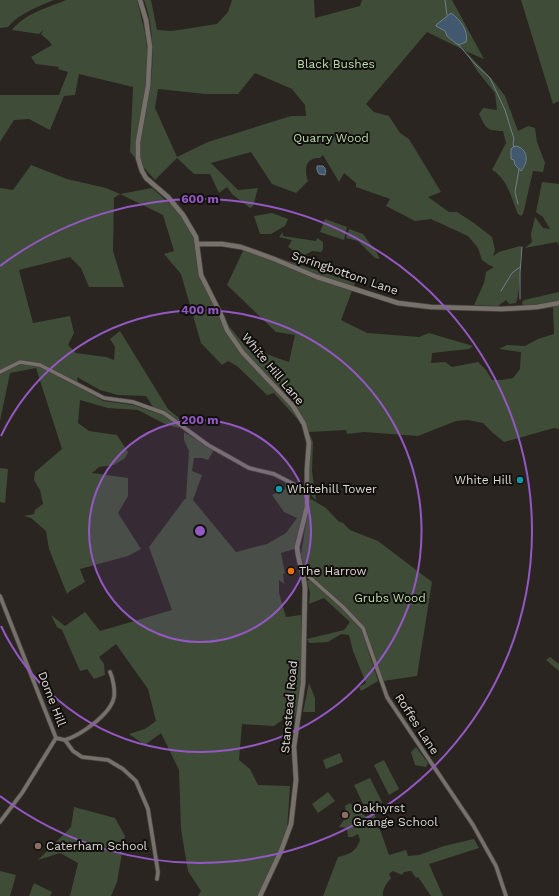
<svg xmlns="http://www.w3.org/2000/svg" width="559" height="896" font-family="'Work Sans',sans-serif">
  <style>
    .green { fill: #3f4d38; fill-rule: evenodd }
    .water { fill: #41586e; stroke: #707f8e }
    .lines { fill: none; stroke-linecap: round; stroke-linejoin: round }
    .stream { stroke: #707f8e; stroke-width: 1 }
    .minor-casing { stroke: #484340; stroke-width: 5 }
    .tertiary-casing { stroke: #484340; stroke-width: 6 }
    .minor { stroke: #77716b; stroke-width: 3.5 }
    .tertiary { stroke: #77716b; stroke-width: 4.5 }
    .ring { fill: none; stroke: #9458c5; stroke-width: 2 }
    .culture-dot { fill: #0f9aa8; stroke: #110f0c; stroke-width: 1.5 }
    .food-dot { fill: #e8710a; stroke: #110f0c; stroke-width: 1.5 }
    .education-dot { fill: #8d6e63; stroke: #110f0c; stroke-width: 1.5 }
    .labels { text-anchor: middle; stroke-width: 4; stroke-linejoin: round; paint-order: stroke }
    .park-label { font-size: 12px; fill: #bedead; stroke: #110f0c }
    .street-label { font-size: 12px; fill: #dfdbd8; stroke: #110f0c }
    .poi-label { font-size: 12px; fill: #dfdbd8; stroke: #110f0c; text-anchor: start }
    .centre { fill: #9458c5; stroke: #110f0c; stroke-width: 2 }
    .ring-label { font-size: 12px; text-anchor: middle; font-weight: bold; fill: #9458c5; stroke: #110f0c; stroke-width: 4; stroke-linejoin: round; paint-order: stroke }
  </style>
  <rect width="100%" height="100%" fill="#2a2520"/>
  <!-- green -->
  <path class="green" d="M0,0h54c-17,7 -34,13 -46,27l-8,1z
    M66,0h71l8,33 3,24 -2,28 4,4c4,-28 4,-63 -6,-89h7l6,30 15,1 45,-7 11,-12 4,-12h82l1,18 45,-12 2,-6h90l32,59 -19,-8 26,27 14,18 13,35 10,-5 7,2 2,14 8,21 -2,9 -10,-1 -10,43 -2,2 -3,-2c-7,-16 -10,-35 -26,-44l14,-27 -3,-12c-17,0 -17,-3 -24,-17l4,-6 14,2 -2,-17 -17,-21 -14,-22 -37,-18 -61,72 8,8 15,4 11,17 9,6 32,53 -13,5 21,15h8l17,11 18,14 3,13 -2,6 6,-4 21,-6 2,1c-3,16 -1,43 -6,56l-7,1 -3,-4 -8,6 -24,-1 10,-22 2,-11 8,-5 -5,-2 -7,-5 -4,-12 -10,-12 -37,-17 -16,2 -29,-15 4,-7 -34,-12v-4l-12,-10 -5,9 -16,-27 -3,3c-15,-1 -16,12 -12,23l-12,12 -24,-9 -21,-32 -40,11 27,27 20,-2 -5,18 -3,2 -18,-14 -5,-7 -8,6 -9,-19h-16l-17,-16 -22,22 -25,-28 3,-65 -54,-13 -4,21 -11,1 -14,34 -21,-11 -15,1 -14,22v-47h59l9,-23 -10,-3 1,-2 -23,-3 -5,-7 21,-12 -3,-4 -8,-7 3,-5 -5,5 -27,-4c12,-16 35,-22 54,-30zM255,73l37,16 13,16 1,11h-15l-83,26 -31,15 -22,-49 3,-19 47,5h33z
    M521,0h38v101l-6,3z
    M31,165l36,14 39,9 14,6 32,-6 27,24 15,25 7,32 4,10 24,47 17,21 43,15 6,-27 -19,-3 -49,-47 16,-34 -4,-6 116,38 -14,37 26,13 52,4 10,-4 44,13 -4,3 -37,4 -1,10 14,-1 7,5 26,-5 8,8 6,10h10l11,-2 7,-9 1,-17 -22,-3 8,-4 18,1 13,-7 16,-5 -1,-27 -28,3 -3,-7 2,-3 35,-8v137l-5,-1 -50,14 -11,-9 -10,-10 -15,-3 -12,1 -38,15 -54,-4 -17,2 -1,-4 -37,2 4,10 -1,29 4,29 -5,-5 -1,-7 -1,-19 2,-26 -2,-11 -35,-39 -7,2 -30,-29 -9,-5 -6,4 -21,-22 -20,-69 -17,-20 10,-3 -11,-36 -43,-21 -6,4 -1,53 11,36h-35l-8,-19 -11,-11 -51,13 14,53 37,-7 4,17 -6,12 8,8 30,4 8,3 1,-13 -5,-8 10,-8 48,78 11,9v10l-14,-4 -27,-14 -30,-2 -28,-8 -2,23 11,8 28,4 11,17 -3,6 -11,7 -15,2 -7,6 36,5v18l-10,17 23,36 -13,7 -48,13 5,13 -15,9 -3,3 -18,-45 -3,-18 -15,-13 -7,-2 10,-2 1,-4 8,-6 -3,-14 -6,-10 1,-8 27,-23 -26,-81 -26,5 -10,48v-233l13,2zM77,377l23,13 18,5 28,1 11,17 -24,-8 -30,-4 -24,-14z
    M542,182l17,2v62l-2,-4 -32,6 7,-6 -1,-8 4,-17 8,11 7,1 -7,-12 -7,-5z
    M272,213l16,6 -3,7 -14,8h-11l-6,-18z
    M325,219l22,8 -3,13 -24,-8z
    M349,229l14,5 14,19 3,6 -5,-1 -17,-17 -12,-3z
    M283,232v4l33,5 1,-3 6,4v7l-2,3 -9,-1 -7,4 -7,-2 -10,-6 4,-7 -13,-3z
    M184,432l30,18 -6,10 -6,-2h-8l-2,13 10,4 -9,25 43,52 31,-8 19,-11 11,-15 -13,-6 -12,-17 13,-6v-7l20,10v17l-3,8 -8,32 -13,4 4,20 -2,1 1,10 -5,-4v13l7,24 15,-2c1,35 4,70 -7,104l-12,1 -8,6 -32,-2 -3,36 11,9 8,16 32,1 -3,44 -16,38 -13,28h-60l3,-5 -13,-20 -7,-42 -2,-59 -18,-37 -16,12 -16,-11 16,-5 11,-8 -8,-32 -32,-45 -17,13 5,7 1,11 -11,4 -7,-10 -7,2 -18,-41 -5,-3 -6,-12 14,11 20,-14 15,19 72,-21 -23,-63 35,-47 2,-1 3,-48 -5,-11z
    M0,468l8,1 -3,34 -5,-1z
    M311,499l15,9 12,13 5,2 7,7 28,11 54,41 -15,94 -34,5 -19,-54 -59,-57 -4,-15 8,-53z
    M310,580l33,29 18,19 17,53 -17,10 -2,-4 7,-4 -13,-32 -4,-16 -8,-1 -13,8 -19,1 -2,-4 37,-9 6,-8 -26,-24 -15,6 1,-11 -3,-12z
    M550,657l9,7v7l-13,-11z
    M309,683l6,15v14h-12z
    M416,747l12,16 -2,4 -11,-2 -4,-13z
    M340,753l3,9 -17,7 -3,-9z
    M384,760l15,29 -10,6 -15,-30z
    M370,778l12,24 -16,8 -12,-25z
    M328,792l7,9 -17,12 -6,-9z
    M350,803l15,13h3l6,-3 15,42 17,-5 2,6 11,-1 25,-9 30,-7 5,9 -50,16 14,32h-12l-13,-19 -2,1 -5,-7 -7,1 -2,3 -9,-4 -4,3 2,4c-4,5 -9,11 -8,18h-60l15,-39c12,-3 18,-5 22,-17l-2,-6 -6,3h-4l-1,-9 -8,-1 7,-10 -1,-11z
    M74,807l41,11 10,18 -8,46 -6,14h-41l8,-33 -18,-10 -22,7 33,-33z
    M0,871l16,4 -6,21h-10z
    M34,883l18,9 -2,4h-21z"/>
  <!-- water -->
  <path class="water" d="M451,13c9,6 18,18 15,29l-8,3 -11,-9 -2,-5 -9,-5v-1z
    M516,146c12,3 13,16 5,25l-6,-6 -1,-5 -3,-1v-10l2,-2z
    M317,166h6c3,3 3,5 2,9l-6,-1 -2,-4z"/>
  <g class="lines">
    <!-- stream -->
    <path class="stream" d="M445,0l2,15
      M458,44l17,20 15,14 15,32 9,29 -1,5 1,3
      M518,204l-3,-12 4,-23
      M501,291l11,-18 8,-6
      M520,299v-26l2,-26"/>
    <!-- minor casing -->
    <g class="minor-casing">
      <path id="minor" d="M0,372l20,-10 20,3 64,33 29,4 31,11 44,32 41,23 25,6 33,17
        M302,573l4,1 37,33 20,21 24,69 86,128 23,41 10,30
        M0,596l56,142 -34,55 -22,29
        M56,738l9,2 8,11 9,6 26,3 15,9 13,12 12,28 10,63 -1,7
        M65,740c16,-5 46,-26 49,-43 1,-7 -1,-19 -4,-25"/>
    </g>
    <!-- tertiary casing -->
    <g class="tertiary-casing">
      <path id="tertiary" d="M140,0l6,20 4,27 -2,39 -10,56v16l4,13 4,7 22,19 15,18 13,22 5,38 21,42 5,13 16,23 50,53 11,18 5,19 -2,26v38l-10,40c1,14 7,27 8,41l-2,95 -9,64 2,33 -5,44 -10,27 -21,45
        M198,244h24l19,3 33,12 43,18 81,26 33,4 71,2 35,-2 22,-4"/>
    </g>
    <!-- minor -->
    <use href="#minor" class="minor"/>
    <!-- tertiary -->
    <use href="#tertiary" class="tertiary"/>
  </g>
  <!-- distance rings -->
  <circle cx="200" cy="531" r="111" fill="#9458c5" fill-opacity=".12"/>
  <g class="ring">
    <circle cx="200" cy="531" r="111"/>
    <path d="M1 436A221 221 0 1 1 1 626"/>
    <path d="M0 266A332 332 0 1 1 0 796"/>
  </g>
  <!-- markers -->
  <g class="culture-dot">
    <circle cx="520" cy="480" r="4"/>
    <circle cx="279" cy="489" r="4"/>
  </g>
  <circle class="food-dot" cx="291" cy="571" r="4"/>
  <g class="education-dot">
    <circle cx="345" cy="815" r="4"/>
    <circle cx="38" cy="846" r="4"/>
  </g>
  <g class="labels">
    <!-- park labels -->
    <g class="park-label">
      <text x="336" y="68">Black Bushes</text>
      <text x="331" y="142">Quarry Wood</text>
      <text x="390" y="602">Grubs Wood</text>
    </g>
    <!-- street labels -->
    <g class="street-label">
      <text transform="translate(345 273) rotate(19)" y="4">Springbottom Lane</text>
      <text transform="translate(273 369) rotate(50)" y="4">White Hill Lane</text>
      <text transform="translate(52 699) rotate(69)" y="4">Dome Hill</text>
      <text transform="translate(289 707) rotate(-85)" y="4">Stanstead Road</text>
      <text transform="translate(417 724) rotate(57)" y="4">Roffes Lane</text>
    </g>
    <!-- poi labels -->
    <g class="poi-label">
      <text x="512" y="484" text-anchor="end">White Hill</text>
      <text x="287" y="493">Whitehill Tower</text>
      <text x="299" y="575">The Harrow</text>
      <text x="353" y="812">Oakhyrst<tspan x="353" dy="14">Grange School</tspan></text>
      <text x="46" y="850">Caterham School</text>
    </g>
  </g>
  <circle cx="200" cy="531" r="6" class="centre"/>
  <g class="ring-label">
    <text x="200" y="203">600 m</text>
    <text x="200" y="314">400 m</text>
    <text x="200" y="424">200 m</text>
  </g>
</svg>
